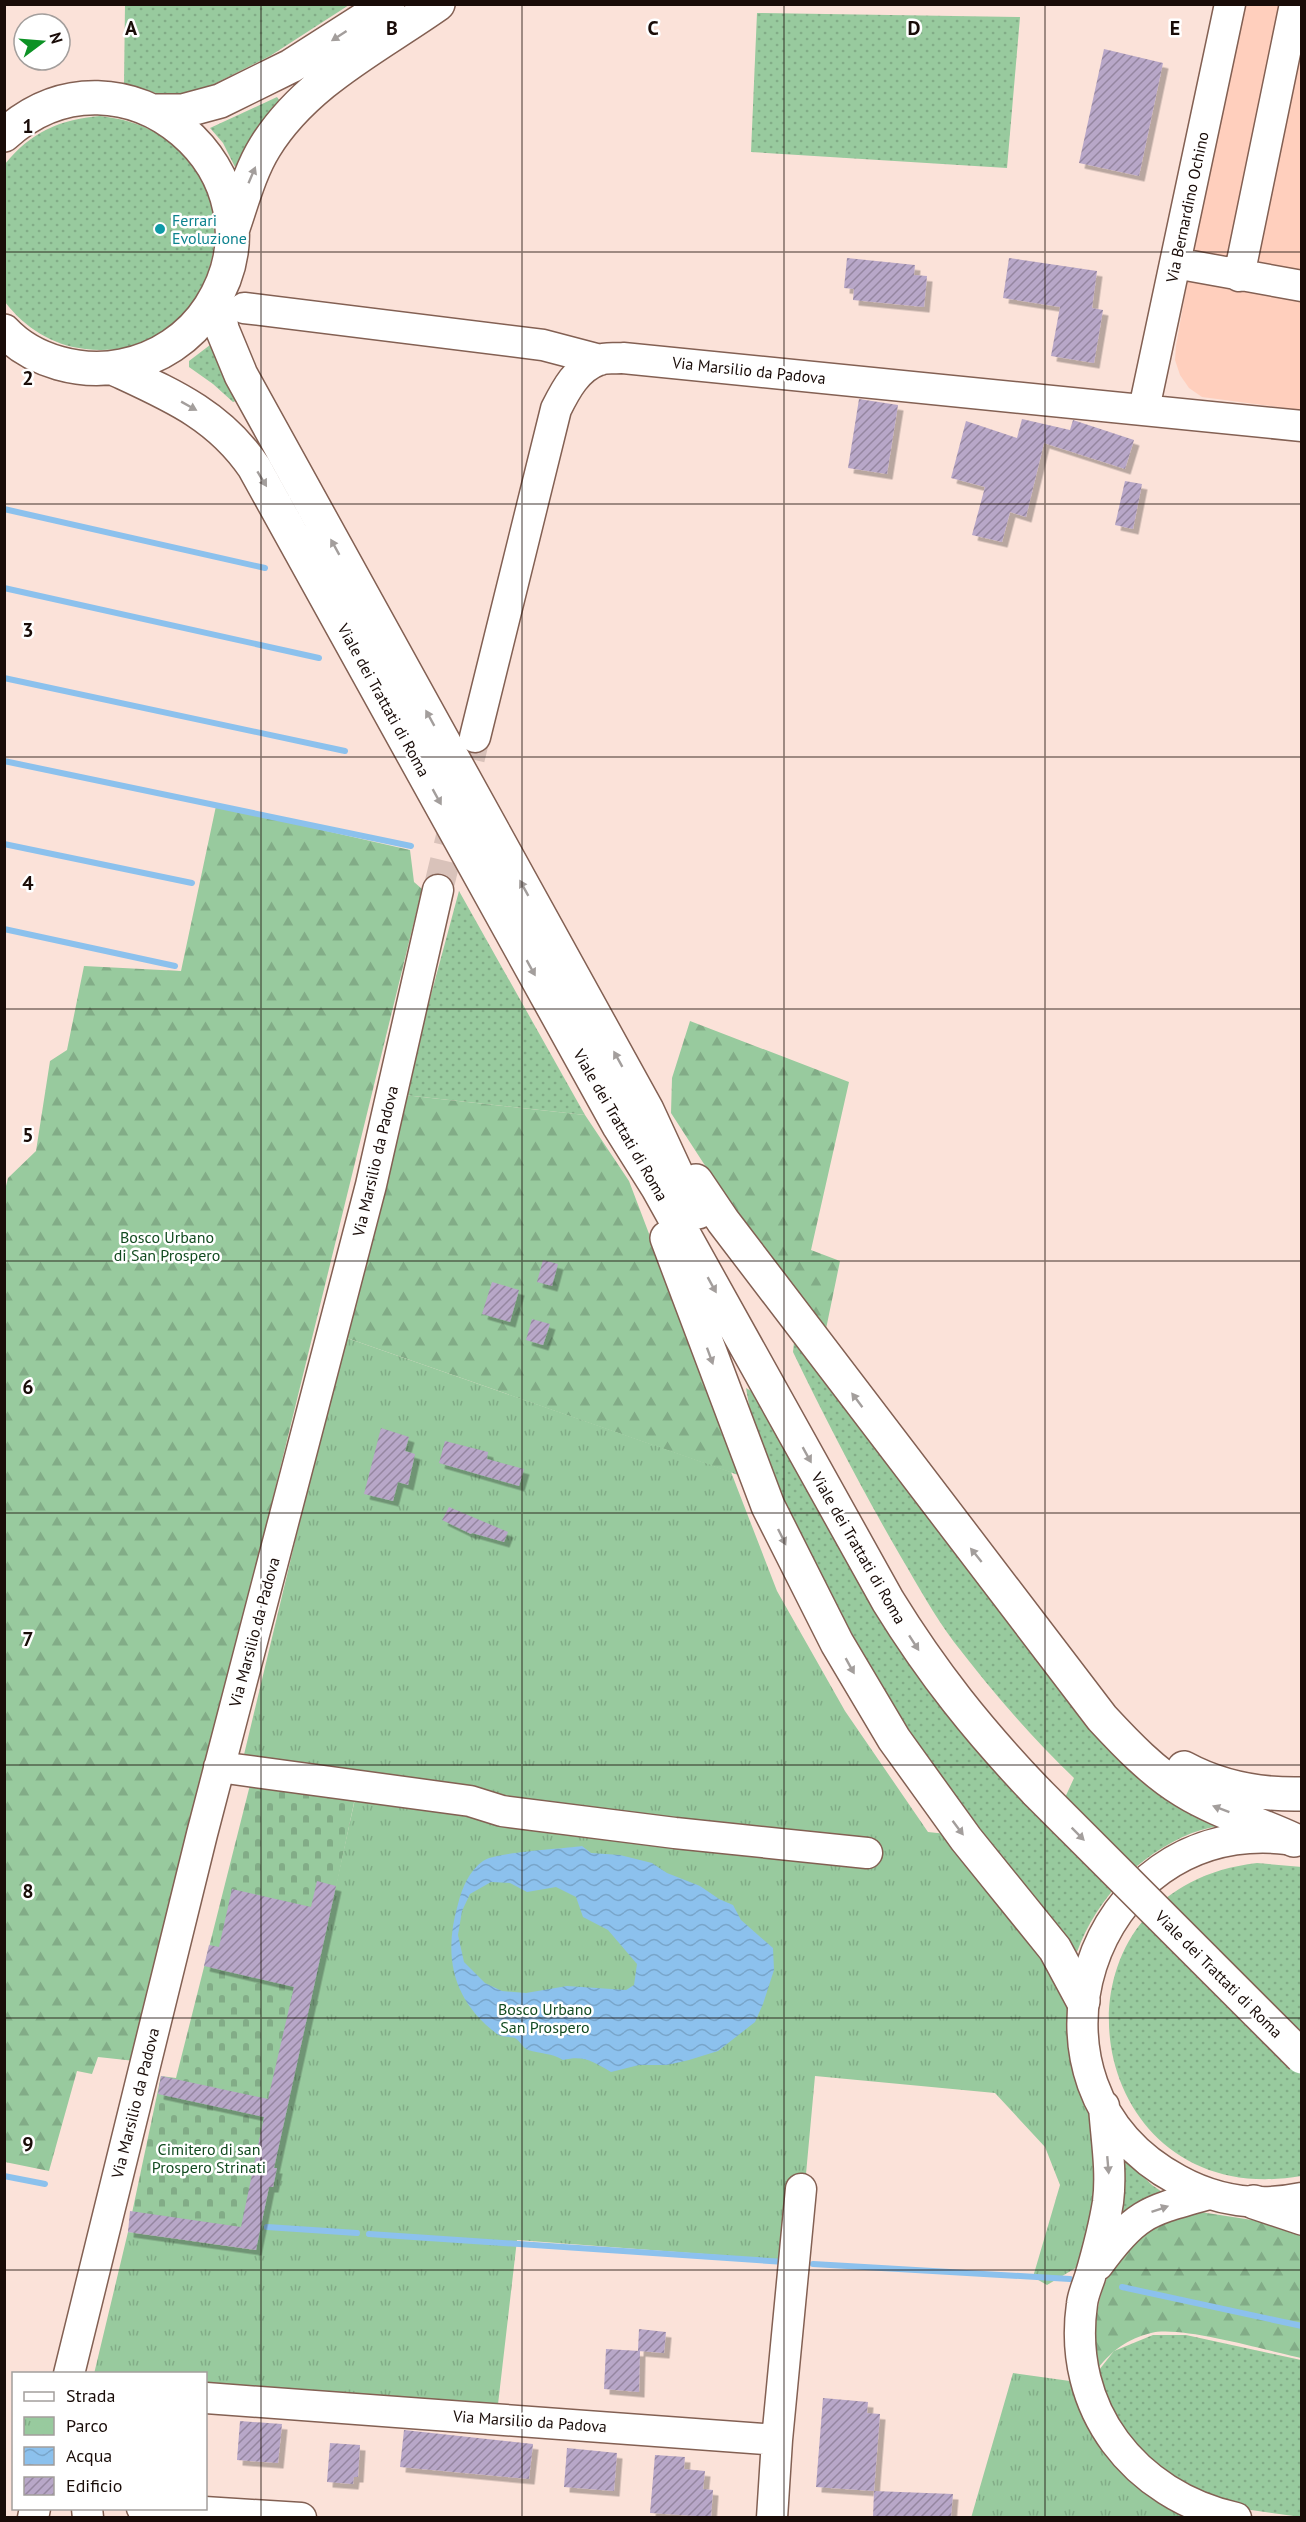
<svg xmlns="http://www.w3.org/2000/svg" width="1306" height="2522" font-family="'PT Sans',sans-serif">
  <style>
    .built { fill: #ffcfbd }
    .grass { fill: url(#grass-dots) }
    .forest { fill: url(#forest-firs) }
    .cemetery { fill: url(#cemetery-stones) }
    .park { fill: url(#park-tufts) }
    .water { fill: url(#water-waves); fill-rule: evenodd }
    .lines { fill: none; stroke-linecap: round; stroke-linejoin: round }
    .stream { stroke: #8cc1ed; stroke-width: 6 }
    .building { fill: url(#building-hatch); filter: url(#shadow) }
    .minor-tunnel { stroke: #d9c2ba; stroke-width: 30; stroke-dasharray: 30 15; stroke-linecap: butt }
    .minor-casing { stroke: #836053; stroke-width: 33 }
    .highway-casing { stroke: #836053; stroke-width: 36 }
    .minor { stroke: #fff; stroke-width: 30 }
    .highway { stroke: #fff; stroke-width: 33 }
    .highway-bridge-casing { stroke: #836053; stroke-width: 36; stroke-linecap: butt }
    .highway-bridge { stroke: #fff; stroke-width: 33 }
    .oneway { fill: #a39e9c }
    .grid { fill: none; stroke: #190c08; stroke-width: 1.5; stroke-opacity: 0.55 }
    .culture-dot { fill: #0f9aa8; stroke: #fff; stroke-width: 2 }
    .labels { text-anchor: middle; stroke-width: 5; stroke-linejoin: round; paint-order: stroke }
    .street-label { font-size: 16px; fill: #190c08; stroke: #fff }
    .culture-label { font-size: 16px; fill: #0d838f; stroke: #fff; text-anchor: start }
    .park-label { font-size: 16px; fill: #124b20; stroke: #fff }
    .grid-label { font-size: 20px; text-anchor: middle; font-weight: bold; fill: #190c08; stroke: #fff; stroke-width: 5; stroke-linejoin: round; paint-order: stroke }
  </style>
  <defs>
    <pattern id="grass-dots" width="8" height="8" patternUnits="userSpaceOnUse" patternTransform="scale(1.5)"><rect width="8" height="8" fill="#98ca9e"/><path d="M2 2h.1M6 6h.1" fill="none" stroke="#82ac87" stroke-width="1.8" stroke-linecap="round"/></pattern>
    <pattern id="forest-firs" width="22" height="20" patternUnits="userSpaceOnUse" patternTransform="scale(1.5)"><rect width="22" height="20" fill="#98ca9e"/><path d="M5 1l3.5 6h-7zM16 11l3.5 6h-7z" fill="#82ac87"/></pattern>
    <pattern id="cemetery-stones" width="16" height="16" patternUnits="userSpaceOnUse" patternTransform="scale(1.5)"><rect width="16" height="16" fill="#98ca9e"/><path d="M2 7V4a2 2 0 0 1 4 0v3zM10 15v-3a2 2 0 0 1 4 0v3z" fill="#82ac87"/></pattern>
    <pattern id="park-tufts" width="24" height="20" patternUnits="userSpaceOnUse" patternTransform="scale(1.5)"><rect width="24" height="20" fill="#98ca9e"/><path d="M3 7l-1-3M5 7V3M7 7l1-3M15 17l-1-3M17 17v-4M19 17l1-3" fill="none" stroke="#82ac87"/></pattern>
    <pattern id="water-waves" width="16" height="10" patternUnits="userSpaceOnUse" patternTransform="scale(1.5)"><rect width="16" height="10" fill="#8cc1ed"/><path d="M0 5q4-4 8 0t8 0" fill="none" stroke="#78a5ca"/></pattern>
    <pattern id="building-hatch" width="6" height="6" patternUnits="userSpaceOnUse" patternTransform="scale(1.5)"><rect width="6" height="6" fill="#b8a7c8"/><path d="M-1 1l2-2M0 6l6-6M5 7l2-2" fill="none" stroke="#9586a0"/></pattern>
    <filter id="shadow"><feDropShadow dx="5.5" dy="5.5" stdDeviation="0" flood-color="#0004"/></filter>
  </defs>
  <rect width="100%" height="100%" fill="#fbe2d9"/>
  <!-- built -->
  <path class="built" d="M1236,5h65v405l-99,-13 -13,-9 -9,-13 -5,-15 1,-14z"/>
  <!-- grass -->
  <path class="grass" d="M125,5h224l-79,51 -74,37 -33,2 -39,-11z
    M757,13l263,4 -13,151 -256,-16z
    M277,97l2,3 -44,67 -12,-24 -13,-15z
    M100,116c173,19 135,251 -15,233 -33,-4 -60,-21 -80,-47v-138c25,-31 55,-45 95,-48z
    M210,345l25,53 1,3 -3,1 -20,-18 -24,-17v-6z
    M459,891l126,224 -181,-20z
    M794,1342l8,1 212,275 213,205c-12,4 -24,6 -35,10 -54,22 -95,65 -115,119l-96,-118 -41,-56 -63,-98 -94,-174 -31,-84 -6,-34 15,9 129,224 173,181 11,-24c-44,-42 -83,-88 -120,-136 -20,-27 -36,-56 -53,-85 -39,-67 -74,-135 -108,-205z
    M1257,1863l45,4 -1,309c-223,39 -270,-287 -44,-313z
    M1117,2152l35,33 16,11 -46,25 -6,-4z
    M1153,2335h33l115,25v157l-50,-7 -45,-12 -24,-13 -48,-37 -26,-44 -9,-34 15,-19z"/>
  <!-- forest -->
  <path class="forest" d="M216,806l194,44 4,32 8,7 -287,1172 -37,-4 -6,17 -15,-3 -28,100 -44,-9 -1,-968 4,-16 28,-27 14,-90 17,-11 17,-84 97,5z
    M690,1021l159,61 -38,168 29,11 -14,68 -87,-111 -68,-105 1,-35z
    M404,1095l181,20 44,66 112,295 -397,-139z
    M1194,2211l58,9 49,11v127c-33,-7 -121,-33 -150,-25 -24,6 -38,17 -53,35 -5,-43 -3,-73 20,-111 5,-8 11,-20 20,-25 17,-9 38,-14 56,-21z"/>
  <!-- cemetery -->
  <path class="cemetery" d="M251,1781l104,17 -82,389h-4l-13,63 -128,-18 33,-156 15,2z"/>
  <!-- park -->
  <path class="park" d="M344,1337l387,135 46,119 68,120 83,121 19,2 81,96 35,61 4,19 4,47 23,57 10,39 -25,113 -32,19 -14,-8 27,-92 -15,-38 -50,-54 -180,-17 -17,185 -281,-21 -20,173 -291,-19v-20h-112l34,-142 127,18 14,-63h4l3,-19h-2l81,-369 -113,-36z
    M1013,2373l64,9 120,136h-226z"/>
  <!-- water -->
  <path class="water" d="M582,1846l9,7 29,2 32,8 15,10 33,13 19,13 14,6 8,15 32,28 1,22 -11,34 -8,18 -14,11 -23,18 -29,9 -22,5h-28l-28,7c-18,-10 -26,-17 -48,-12 -11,-7 -22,-6 -35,-10 -5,-2 -8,-9 -13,-12 -6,-2 -12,0 -18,-4 -45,-34 -54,-78 -39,-130 4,-16 11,-33 25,-43 13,-9 79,-12 99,-15zM491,1882l19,1 17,9 29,-5 20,10 7,20 25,13 29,34 -3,21 -8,5 -59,-4 -41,7 -24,-2 -17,-8 -21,-21 -6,-27 4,-24 8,-17z"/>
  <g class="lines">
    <!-- stream -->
    <path class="stream" d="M4,509l261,59
      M4,588l315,70
      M4,678l341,73
      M4,761l407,85
      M4,844l188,39
      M4,929l171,37
      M4,2176l41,8
      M267,2227l90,6
      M369,2234l416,28
      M813,2264l257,15
      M1122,2287l180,39"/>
  </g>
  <!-- building -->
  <path class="building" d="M1104,49l59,14 -24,113 -60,-13z
    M847,258l68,7 -1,10 13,1 -3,31 -71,-7 1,-11 -10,-1z
    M1009,258l88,13 -5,37 11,2 -9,53 -43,-7 9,-49 -57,-9z
    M859,399l39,6 -11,69 -39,-6z
    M1022,419l48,11 3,-10 61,20 -9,29 -81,-26 -18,74 -16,-5 -8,30 -30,-7 13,-48 -34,-9 15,-57 51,17z
    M1125,481l17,3 -9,45 -18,-4z
    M543,1260l15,4 -6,22 -15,-4z
    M492,1282l27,8 -9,32 -28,-8z
    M532,1319l18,5 -7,21 -17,-5z
    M381,1428l28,9 -4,14 10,3 -7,31 -10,-3 -5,19 -29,-7z
    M445,1441l43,11 -1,7 37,10 -5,17 -80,-23z
    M449,1507l59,25 -4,10 -32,-9 -1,1 -29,-14z
    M317,1881l19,5 -62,282h3l-4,19h-4l-13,63 -128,-18 2,-21 111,16 23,-110 -106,-23 3,-18 107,23 26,-112 -90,-21 5,-21 10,2 13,-58 79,18z
    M639,2329l27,3 -2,21 -26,-2z
    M606,2349l34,2 -1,41 -35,-3z
    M823,2398l45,4 -1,11 13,1 -6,77 79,3 -2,23h-78l1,-26 -58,-4z
    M240,2421l42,3 -4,39 -41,-3z
    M404,2430l129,14 -4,35 -129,-12z
    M330,2443l30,2 -2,32h-4l-1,7 -26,-2z
    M567,2448l50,5 -3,38 -50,-4z
    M655,2455l30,2 -1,12 21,2 -2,18 10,1 -2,27 -61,-4z"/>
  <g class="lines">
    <!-- minor-tunnel -->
    <path class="minor-tunnel" d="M438,890l37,-153"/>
    <!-- minor casing -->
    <g class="minor-casing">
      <path id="minor" d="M1175,263l127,23
        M1239,276l56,-272
        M244,308l299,37 57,15
        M1144,409l86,-405
        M475,737l81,-328c10,-20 21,-41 43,-49 7,-3 17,-1 24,-2l679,68
        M219,1767l251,34 32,10 173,22 192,20
        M1287,1839c-200,-23 -285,247 -109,341 38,21 81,27 124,18
        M1104,2106c2,31 8,65 4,96 -4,25 -11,51 -18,75 -3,9 -7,18 -8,27 -15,105 52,191 154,214
        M1098,2265c38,-53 50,-54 111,-71
        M69,2374l133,-540 169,-649 67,-295
        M206,2398l571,42 -5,78
        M777,2440l24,-251
        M87,2508l1,10
        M142,2508l159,10
        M33,2518l2,-10"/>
    </g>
    <!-- highway casing -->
    <g class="highway-casing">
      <path id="highway" d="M155,111h28l37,-10 71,-35 97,-62
        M4,135c118,-108 290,40 206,172 -20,31 -52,52 -88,59 -40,8 -89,-4 -118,-35
        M233,228c9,-26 17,-57 32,-81 40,-65 112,-100 173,-143
        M217,297l5,32 19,46 406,735 31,67 20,35
        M113,368c56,26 105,46 141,99l365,659 39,62 230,413c45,73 90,129 149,191
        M696,1181l27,40 379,497c25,27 51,54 82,73 34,21 74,32 110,49
        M667,1238l101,268 69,137 57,96 72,100 89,110 28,52
        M1184,1768c37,20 76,27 118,26
        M1254,2202l48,16"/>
    </g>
    <!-- minor -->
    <use href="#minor" class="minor"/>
    <!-- highway -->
    <use href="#highway" class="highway"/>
    <!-- highway-bridge casing -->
    <g class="highway-bridge-casing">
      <path id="highway-bridge" d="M1037,1792l265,265"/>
    </g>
    <!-- highway-bridge -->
    <use href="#highway-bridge" class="highway-bridge"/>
  </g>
  <!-- one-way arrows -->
  <defs><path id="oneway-solid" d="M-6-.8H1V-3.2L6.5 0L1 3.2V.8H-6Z" transform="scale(1.5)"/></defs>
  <g class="oneway">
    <use href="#oneway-solid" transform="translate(339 36) rotate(147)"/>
    <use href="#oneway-solid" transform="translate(252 175) rotate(-67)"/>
    <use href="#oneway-solid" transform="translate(189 406) rotate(29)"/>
    <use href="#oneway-solid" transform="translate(262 479) rotate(59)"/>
    <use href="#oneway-solid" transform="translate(335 547) rotate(-119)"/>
    <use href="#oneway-solid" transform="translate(430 718) rotate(-119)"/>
    <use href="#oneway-solid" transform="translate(437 797) rotate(61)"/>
    <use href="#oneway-solid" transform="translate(524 888) rotate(-119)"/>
    <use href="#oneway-solid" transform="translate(531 968) rotate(61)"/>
    <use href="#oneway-solid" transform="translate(618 1059) rotate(-119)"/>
    <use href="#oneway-solid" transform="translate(712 1285) rotate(61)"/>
    <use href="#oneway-solid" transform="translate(710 1356) rotate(70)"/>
    <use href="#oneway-solid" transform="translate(857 1400) rotate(-127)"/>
    <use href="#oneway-solid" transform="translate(807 1455) rotate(61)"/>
    <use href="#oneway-solid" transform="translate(782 1537) rotate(64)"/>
    <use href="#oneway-solid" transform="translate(976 1555) rotate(-129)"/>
    <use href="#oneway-solid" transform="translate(914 1643) rotate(57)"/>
    <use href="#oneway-solid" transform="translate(850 1666) rotate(61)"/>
    <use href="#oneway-solid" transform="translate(1221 1809) rotate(-159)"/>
    <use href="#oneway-solid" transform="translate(958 1828) rotate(53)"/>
    <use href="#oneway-solid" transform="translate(1078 1834) rotate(45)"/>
    <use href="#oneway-solid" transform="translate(1108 2165) rotate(85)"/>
    <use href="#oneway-solid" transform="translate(1160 2209) rotate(-19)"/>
  </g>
  <!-- grid -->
  <path class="grid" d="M261,4v2514M522,4v2514M784,4v2514M1045,4v2514M4,252h1298M4,504h1298M4,757h1298M4,1009h1298M4,1261h1298M4,1513h1298M4,1765h1298M4,2018h1298M4,2270h1298"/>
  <!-- markers -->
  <circle class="culture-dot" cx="160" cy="229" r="6"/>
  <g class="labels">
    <!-- street labels -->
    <g class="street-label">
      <text transform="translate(1187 207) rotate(-78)" y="6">Via Bernardino Ochino</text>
      <text transform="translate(749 370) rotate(6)" y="6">Via Marsilio da Padova</text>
      <text transform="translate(384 700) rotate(61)" y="6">Viale dei Trattati di Roma</text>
      <text transform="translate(621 1125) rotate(60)" y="6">Viale dei Trattati di Roma</text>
      <text transform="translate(375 1161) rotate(-77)" y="6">Via Marsilio da Padova</text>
      <text transform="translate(859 1548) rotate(60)" y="6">Viale dei Trattati di Roma</text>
      <text transform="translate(254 1632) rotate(-75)" y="6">Via Marsilio da Padova</text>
      <text transform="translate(1219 1974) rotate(45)" y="6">Viale dei Trattati di Roma</text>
      <text transform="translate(135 2103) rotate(-76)" y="6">Via Marsilio da Padova</text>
      <text transform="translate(530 2421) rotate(4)" y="6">Via Marsilio da Padova</text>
    </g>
    <!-- culture labels -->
    <g class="culture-label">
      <text x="172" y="226">Ferrari<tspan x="172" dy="18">Evoluzione</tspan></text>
    </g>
    <!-- park labels -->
    <g class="park-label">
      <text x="167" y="1243">Bosco Urbano<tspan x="167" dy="18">di San Prospero</tspan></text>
      <text x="545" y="2015">Bosco Urbano<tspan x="545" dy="18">San Prospero</tspan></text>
      <text x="209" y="2155">Cimitero di san<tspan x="209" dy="18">Prospero Strinati</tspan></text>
    </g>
  </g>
  <g class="grid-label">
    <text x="131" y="35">A</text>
    <text x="392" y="35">B</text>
    <text x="653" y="35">C</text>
    <text x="914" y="35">D</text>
    <text x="1175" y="35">E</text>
    <text x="28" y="133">1</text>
    <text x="28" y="385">2</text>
    <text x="28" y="637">3</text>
    <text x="28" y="890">4</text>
    <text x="28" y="1142">5</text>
    <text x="28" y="1394">6</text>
    <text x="28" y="1646">7</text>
    <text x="28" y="1898">8</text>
    <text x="28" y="2151">9</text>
  </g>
  <!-- border -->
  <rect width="1306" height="2522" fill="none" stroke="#190c08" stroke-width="12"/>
  <!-- legend -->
  <rect x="12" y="2372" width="195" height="138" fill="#ffffff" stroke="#a39e9c" stroke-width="1.5"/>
  <rect x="24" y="2392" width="30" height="9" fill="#ffffff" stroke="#a39e9c" stroke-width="1.5"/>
  <text x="66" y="2402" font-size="18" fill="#190c08">Strada</text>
  <rect x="24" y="2417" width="30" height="18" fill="url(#park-tufts)" stroke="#a39e9c" stroke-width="1.5"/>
  <text x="66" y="2432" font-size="18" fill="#190c08">Parco</text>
  <rect x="24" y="2447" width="30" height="18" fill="url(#water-waves)" stroke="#a39e9c" stroke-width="1.5"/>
  <text x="66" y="2462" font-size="18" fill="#190c08">Acqua</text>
  <rect x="24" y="2477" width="30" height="18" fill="url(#building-hatch)" stroke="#a39e9c" stroke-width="1.5"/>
  <text x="66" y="2492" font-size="18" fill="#190c08">Edificio</text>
  <!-- north arrow -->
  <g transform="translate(42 42) rotate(74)"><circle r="28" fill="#ffffff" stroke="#a39e9c" stroke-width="1.5"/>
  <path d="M0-4.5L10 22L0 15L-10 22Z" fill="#0c9225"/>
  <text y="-9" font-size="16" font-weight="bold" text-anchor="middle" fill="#190c08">N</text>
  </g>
</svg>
